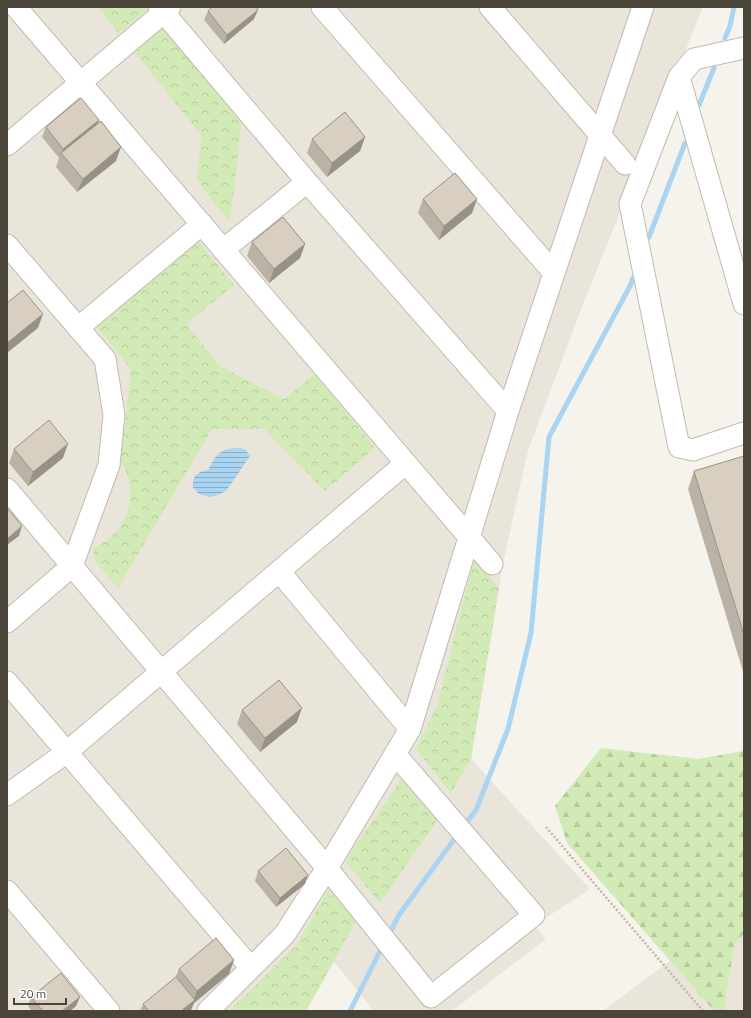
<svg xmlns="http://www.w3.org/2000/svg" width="751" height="1018" font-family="'Titillium Web',sans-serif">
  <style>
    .residential { fill: #eae5da }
    .forest { fill: url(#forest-firs) }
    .park { fill: url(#park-crowns) }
    .water { fill: url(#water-rules) }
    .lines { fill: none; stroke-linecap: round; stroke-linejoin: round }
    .stream { stroke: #a9d4f2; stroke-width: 5 }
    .minor-casing { stroke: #c2bbae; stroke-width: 23 }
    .path { stroke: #c4b79f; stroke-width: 2.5; stroke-dasharray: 2 2; stroke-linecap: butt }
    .minor { stroke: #fff; stroke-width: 21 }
    .wall { fill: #bab2a6 }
    .shaded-wall { fill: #979187 }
    .building { fill: #d8cfc1; stroke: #979187 }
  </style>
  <defs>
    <pattern id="forest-firs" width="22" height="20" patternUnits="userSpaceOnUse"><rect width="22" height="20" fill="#d2eab5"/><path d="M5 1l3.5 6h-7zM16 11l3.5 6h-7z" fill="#b6ca9c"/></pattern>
    <pattern id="park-crowns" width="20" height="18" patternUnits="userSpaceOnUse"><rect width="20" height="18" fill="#d2eab5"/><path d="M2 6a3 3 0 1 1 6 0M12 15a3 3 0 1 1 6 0" fill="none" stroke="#b6ca9c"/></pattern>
    <pattern id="water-rules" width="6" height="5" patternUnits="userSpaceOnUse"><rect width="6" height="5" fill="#a9d4f2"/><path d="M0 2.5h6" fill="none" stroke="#8caec5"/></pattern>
  </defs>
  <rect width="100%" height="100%" fill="#f6f3ec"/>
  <!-- residential -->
  <path class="residential" d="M7,7h696l-118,292 -57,151 -25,114 -32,195 119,130 -55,36 11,14 -94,72h-78l-40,-49 -28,49h-299z
    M744,933v78h-17l-2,-8 9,-56z
    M670,961l44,50h-111l49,-37z"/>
  <!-- forest -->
  <path class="forest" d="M601,748l96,11 47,-8v182l-10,14 -9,56 2,8h-13l-147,-168 -12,-37z"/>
  <!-- park -->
  <path class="park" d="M98,7h51l1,1 -32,25z
    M164,23l78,95 -12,105 -33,-42 4,-46 -69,-86z
    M199,242l35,43 -48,39 35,43 63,32 31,-25 60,74 -50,43 -61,-62h-52l-94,159 -23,-27 -2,-12c36,-18 47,-53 28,-88l10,-92 -35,-43z
    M474,559l25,29 -28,171 -20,34 -35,-44 21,-43z
    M403,777l35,42 -58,84 -35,-42z
    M328,890l28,31 -50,90h-77l67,-65z"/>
  <!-- water -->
  <path class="water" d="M241,448l5,2 4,6 -24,35 -8,4 -9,2 -10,-3 -6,-6c-1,-12 3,-16 15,-18 9,-17 12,-22 33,-22z"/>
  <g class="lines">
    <!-- stream -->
    <path class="stream" d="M725,38l5,-12 4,-19
      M699,105l15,-37
      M649,237l36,-94
      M464,826l12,-16 32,-81 23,-96 18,-196 81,-151 3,-8
      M388,936l11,-21 59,-81
      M350,1011l33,-66"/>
    <!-- minor casing -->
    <g class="minor-casing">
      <path id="minor" d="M16,7l476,557
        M159,7l148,175 201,229
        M322,7l232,266
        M490,7l135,157
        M744,48l-50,11 -15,18 -49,127 49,243 14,3 51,-17
        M679,77l65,227
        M7,145l163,-138
        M7,245l98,114 9,56 -5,50 -37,101 -65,56
        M223,250l84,-68
        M78,328l124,-104
        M7,489l320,379 104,129 103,-82 -139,-161
        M279,571l131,158
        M7,682l244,286
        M7,795l60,-43 339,-289
        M7,891l102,120
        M208,1011l77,-77 42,-66 83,-139 98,-318 135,-404"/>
    </g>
    <!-- path -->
    <path class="path" d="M546,827l157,184"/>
    <!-- minor -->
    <use href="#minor" class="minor"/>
  </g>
  <!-- wall -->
  <path class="wall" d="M208,11l46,8 -30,25 -20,-24z
    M98,123l18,38 -39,31 -21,-25 3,-9 -17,-21 4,-10z
    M365,137l-5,14 -33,26 -20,-24 5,-14z
    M423,199h54l-5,14 -33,27 -21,-27z
    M252,242l53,2 -5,14 -31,25 -22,-27z
    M14,449l49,9 -35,28 -19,-23z
    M744,456v219l-56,-186 6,-18z
    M242,710l55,12 -37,30 -23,-28z
    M258,871l47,13 -29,23 -21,-26z
    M234,960l-5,14 -35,29 -3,7 -1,1h-50l3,-7 32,-26 4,-9z
    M31,997l45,9 -6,5h-38l-4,-5z"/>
  <!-- shaded-wall -->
  <path class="shaded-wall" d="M258,10l-4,9 -30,25 3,-9z
    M99,120l-3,9 -34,24 1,-4z
    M365,137l-5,14 -33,26 5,-14z
    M121,147l-5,14 -39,31 6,-13z
    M477,199l-5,14 -33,27 5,-14z
    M305,244l-5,14 -31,25 5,-14z
    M43,314l-5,14 -31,25v-10z
    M68,444l-5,14 -35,28 5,-14z
    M22,526l-3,10 -12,9v-6z
    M302,708l-5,14 -37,30 5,-14z
    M308,875l-3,9 -29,23 4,-9z
    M234,960l-5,14 -35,29 -3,7 -1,1h-9l12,-9 4,-11z
    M80,997l-4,9 -6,5h-8z"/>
  <!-- building -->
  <path class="building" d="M212,7h44l2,3 -31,25 -19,-24z
    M81,98l18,22 -36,29 -17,-22z
    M345,112l20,25 -33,26 -20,-24z
    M101,121l20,26 -38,32 -22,-26z
    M455,173l22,26 -33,27 -21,-27z
    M283,217l22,27 -31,25 -22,-27z
    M23,290l20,24 -36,29v-40z
    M49,420l19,24 -35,28 -19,-23z
    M744,456v179l-50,-164z
    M7,508l15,18 -15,13z
    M279,680l23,28 -37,30 -23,-28z
    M286,848l22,27 -28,23 -22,-27z
    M216,938l18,22 -37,31 -18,-22z
    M61,973l19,24 -18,14h-19l-12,-14z
    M176,977l19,23 -14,11h-32l-6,-7z"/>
  <!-- border -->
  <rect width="751" height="1018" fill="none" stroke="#4b4439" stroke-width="16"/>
  <!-- scale -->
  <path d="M14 998v6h52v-6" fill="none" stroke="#4b4439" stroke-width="2"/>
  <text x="20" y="998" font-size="12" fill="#4b4439" stroke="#ffffff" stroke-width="3" paint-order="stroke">20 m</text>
</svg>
